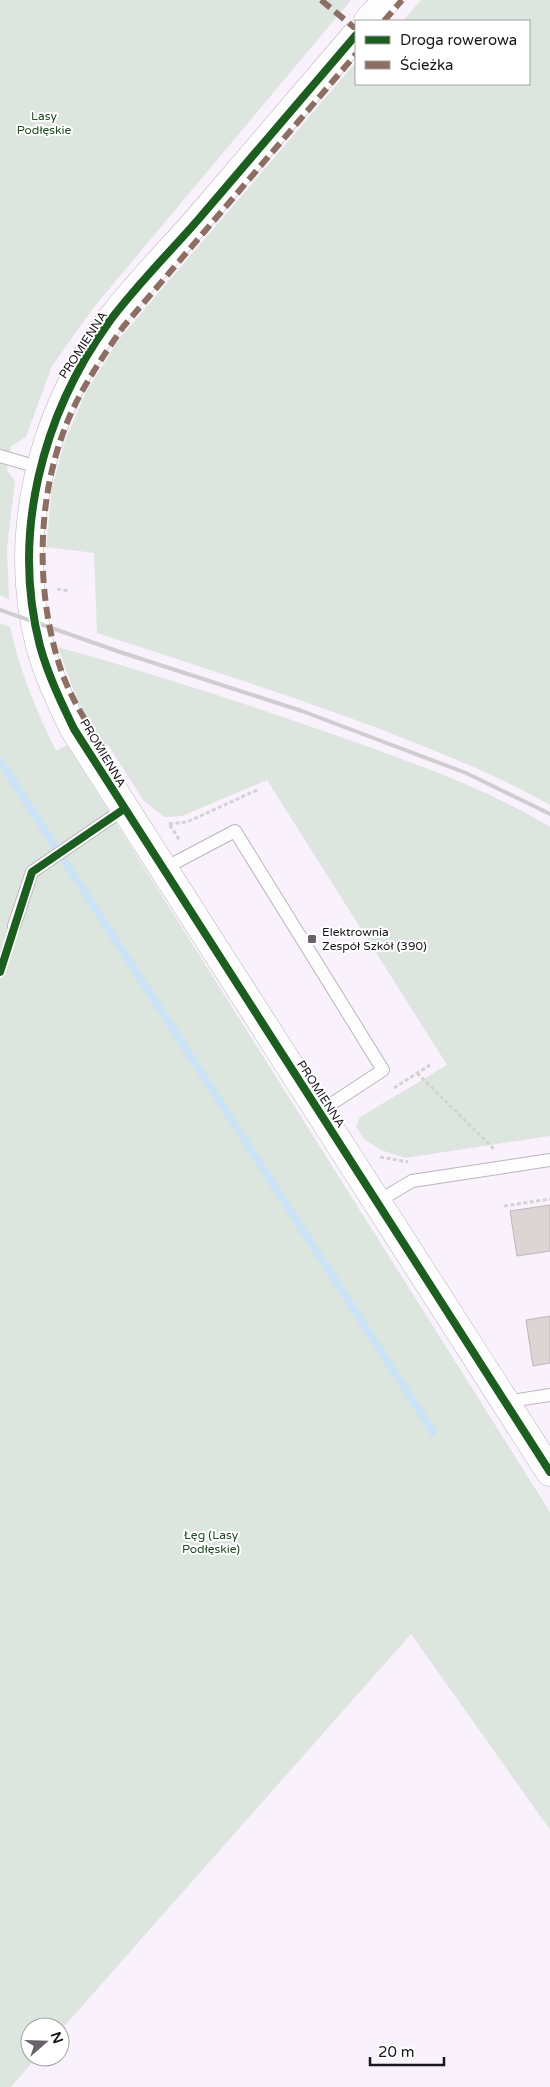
<svg xmlns="http://www.w3.org/2000/svg" width="550" height="2087" font-family="'Varela Round',sans-serif">
  <style>
    .green { fill: #dde6de }
    .lines { fill: none; stroke-linecap: round; stroke-linejoin: round }
    .stream { stroke: #cce3f5; stroke-width: 8 }
    .building { fill: #ddd4d4; stroke: #beb7b9 }
    .lane-casing { stroke: #bbb5bd; stroke-width: 14 }
    .secondary-casing { stroke: #bbb5bd; stroke-width: 29 }
    .path { stroke: #d4d2d5; stroke-width: 3; stroke-dasharray: 4 2.5; stroke-linecap: butt }
    .lane { stroke: #fefdfe; stroke-width: 12 }
    .secondary { stroke: #fefdfe; stroke-width: 28 }
    .rail { stroke: #d0cdd0; stroke-width: 4 }
    .quiet { stroke: #8d6e63; stroke-width: 6; stroke-dasharray: 12 6; stroke-linecap: butt }
    .cycleway-casing { stroke: #fff; stroke-width: 11 }
    .cycleway { stroke: #1b5e20; stroke-width: 8 }
    .poi-dot { fill: #686269; stroke: #fff; stroke-width: 2 }
    .labels { text-anchor: middle; stroke-width: 4; stroke-linejoin: round; paint-order: stroke }
    .park-label { font-size: 12px; fill: #224a24; stroke: #fff }
    .street-label { font-size: 12px; fill: #1a151b; stroke: #fff }
    .poi-label { font-size: 12px; fill: #1a151b; stroke: #fff; text-anchor: start }
  </style>
  <rect width="100%" height="100%" fill="#f9f1fb"/>
  <!-- green -->
  <path class="green" d="M0,0h351l-257,307 -42,59 -26,71 -15,9 -4,24 8,11 -8,67 2,51 -9,-4z
    M421,0h129v805c-54,-31 -114,-54 -173,-77 -92,-35 -186,-64 -280,-95l-3,-80 -48,-6 6,-59 13,-48 21,-48 33,-53 237,-277v22h173v-63h-126z
    M0,623l10,4c10,44 26,83 46,124l11,-6 483,767v318l-139,-196 -351,397v-4h-30v30h7l-26,30h-11z
    M58,647c100,28 199,60 297,95 66,24 135,48 195,85v309l-145,22 -24,-8 -17,-11 -8,-13 4,-9 87,-52 -180,-285 -85,36 -18,1 -20,-16 -36,-56c-21,-10 -42,-76 -50,-98z"/>
  <g class="lines">
    <!-- stream -->
    <path class="stream" d="M0,761l433,671"/>
  </g>
  <!-- building -->
  <path class="building" d="M550,1205v46l-33,5 -7,-45z
    M550,1316v47l-17,3 -7,-46z"/>
  <g class="lines">
    <!-- lane casing -->
    <g class="lane-casing">
      <path id="lane" d="M0,456l41,12
        M163,869l72,-38 148,239 -64,42
        M14,926l18,-54 92,-63
        M377,1202l35,-21 138,-21
        M505,1402l45,-7"/>
    </g>
    <!-- secondary casing -->
    <g class="secondary-casing">
      <path id="secondary" d="M368,21l19,-21
        M356,35c-53,62 -106,124 -159,186 -29,33 -62,66 -88,101 -67,93 -98,212 -69,324 8,29 21,56 34,83l476,743"/>
    </g>
    <!-- path -->
    <path class="path" d="M57,589l13,2
      M169,824l18,-2 70,-32
      M170,825l10,16
      M417,1073l78,77
      M394,1088l36,-23
      M380,1157l28,5
      M504,1206l46,-7"/>
    <!-- lane -->
    <use href="#lane" class="lane"/>
    <!-- secondary -->
    <use href="#secondary" class="secondary"/>
    <!-- rail -->
    <path class="rail" d="M0,610l120,42 182,59 164,62 84,41"/>
    <!-- quiet -->
    <path class="quiet" d="M321,0l35,29
      M384,21l18,-21
      M104,750c-16,-25 -33,-51 -43,-80 -27,-80 -25,-181 11,-259 14,-30 32,-56 51,-84l233,-273"/>
    <!-- cycleway casing -->
    <g class="cycleway-casing">
      <path id="cycleway" d="M356,35c-53,62 -106,124 -159,186 -29,33 -62,66 -88,101 -67,93 -98,212 -69,324 8,29 21,56 34,83l476,743
        M0,972l32,-100 92,-63"/>
    </g>
    <!-- cycleway -->
    <use href="#cycleway" class="cycleway"/>
  </g>
  <!-- markers -->
  <rect class="poi-dot" x="307" y="934" width="10" height="10" rx="2.5"/>
  <g class="labels">
    <!-- park labels -->
    <g class="park-label">
      <text x="44" y="120">Lasy<tspan x="44" dy="14">Podłęskie</tspan></text>
      <text x="211" y="1539">Łęg (Lasy<tspan x="211" dy="14">Podłęskie)</tspan></text>
    </g>
    <!-- street labels -->
    <g class="street-label">
      <text transform="translate(83 345) rotate(-57)" y="4">PROMIENNA</text>
      <text transform="translate(103 753) rotate(59)" y="4">PROMIENNA</text>
      <text transform="translate(321 1094) rotate(57)" y="4">PROMIENNA</text>
    </g>
    <!-- poi labels -->
    <g class="poi-label">
      <text x="322" y="936">Elektrownia<tspan x="322" dy="14">Zespół Szkół (390)</tspan></text>
    </g>
  </g>
  <!-- legend -->
  <rect x="355" y="20" width="175" height="65" fill="#ffffff" stroke="#a3a1a4"/>
  <rect x="365" y="36" width="25" height="8" fill="#1b5e20" stroke="#a3a1a4"/>
  <text x="400" y="45" font-size="15" fill="#1a151b">Droga rowerowa</text>
  <rect x="365" y="61" width="25" height="8" fill="#8d6e63" stroke="#a3a1a4"/>
  <text x="400" y="70" font-size="15" fill="#1a151b">Ścieżka</text>
  <!-- north arrow -->
  <g transform="translate(45 2042) rotate(70)"><circle r="24" fill="#ffffff" stroke="#a3a1a4"/>
  <path d="M0-4L9 19L0 12L-9 19Z" fill="#686269"/>
  <text y="-8" font-size="14" font-weight="bold" text-anchor="middle" fill="#1a151b">N</text>
  </g>
  <!-- scale -->
  <path d="M370 2057v8h74v-8" fill="none" stroke="#1a151b" stroke-width="2.5"/>
  <text x="378" y="2057" font-size="15" fill="#1a151b" stroke="#ffffff" stroke-width="4" paint-order="stroke">20 m</text>
</svg>
